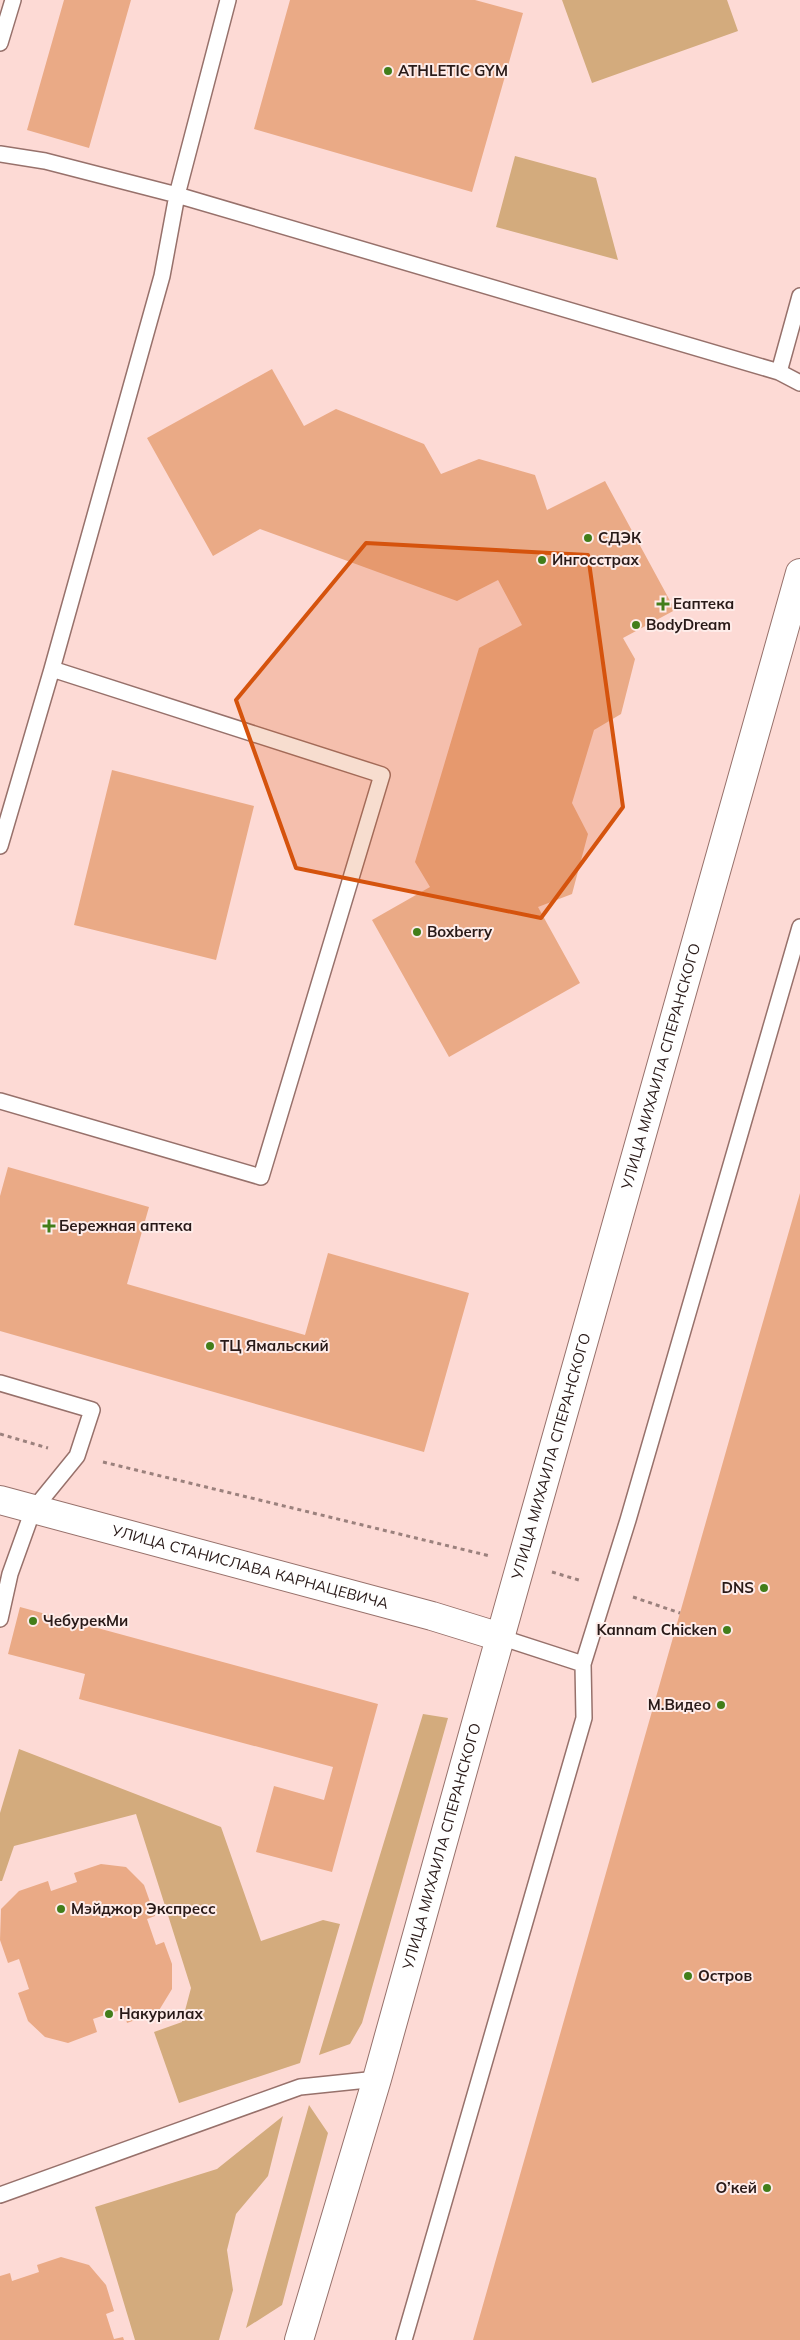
<svg xmlns="http://www.w3.org/2000/svg" width="800" height="2340" font-family="Mulish,sans-serif">
  <style>
    .green { fill: #d3ab7d }
    .building { fill: #eaaa86 }
    .lines { fill: none; stroke-linecap: round; stroke-linejoin: round }
    .service-casing { stroke: #97716b; stroke-width: 18 }
    .minor-casing { stroke: #97716b; stroke-width: 30 }
    .path { stroke: #9b817d; stroke-width: 3; stroke-dasharray: 4 4; stroke-linecap: butt }
    .service { stroke: #fff; stroke-width: 15 }
    .minor { stroke: #fff; stroke-width: 28 }
    .marked { fill: #d5530d; fill-opacity: 0.2; stroke: #d5530d; stroke-width: 4; stroke-linejoin: round }
    .poi-dot { fill: #427e1a; stroke: #feece9; stroke-width: 2 }
    .labels { text-anchor: middle; stroke-width: 4; stroke-linejoin: round; paint-order: stroke }
    .poi-label { font-size: 15px; font-weight: bold; fill: #291a18; stroke: #feece9; text-anchor: start }
    .street-label { font-size: 15px; fill: #291a18; stroke: #feece9 }
  </style>
  <rect width="100%" height="100%" fill="#fddad5"/>
  <!-- green -->
  <path class="green" d="M562,0h165l11,31 -146,52z
    M515,156l81,22 22,82 -122,-33z
    M423,1714l25,4 -86,305 -12,21 -31,11z
    M19,1749l202,78 40,114 62,-21 17,4 -40,139 -121,40 -25,-71 28,-10 9,-34 -55,-174 -122,32 -12,35h-2v-68z
    M309,2105l19,28 -46,172 -36,23z
    M283,2116l-15,60 -32,38 -9,36 6,40 -14,50h-84l-40,-133 122,-38z"/>
  <!-- building -->
  <path class="building" d="M64,0h67l-42,148 -62,-18z
    M290,0h185l48,13 -51,179 -218,-63z
    M272,369l32,57 32,-17 88,35 17,30 38,-15 56,16 12,35 58,-29 70,129 -52,28 12,21 -14,55 -27,16 -22,73 16,31 -16,60 -34,13 42,76 -131,74 -77,-137 58,-33 -15,-25 64,-214 43,-23 -24,-45 -41,21 -197,-72 -47,27 -66,-118z
    M112,770l142,36 -38,154 -142,-35z
    M8,1167l141,40 -22,77 178,51 23,-82 141,40 -45,159 -424,-121v-135z
    M800,1193v1147h-327l283,-994z
    M20,1607l358,97 -46,168 -76,-20 18,-66 50,14 9,-33 -254,-68 6,-25 -77,-20z
    M101,1864l25,3 18,18 11,31 -8,3 9,26 8,-3 8,22v25l-14,23 -31,11 -4,-14 -30,10 4,13 -29,11 -23,-6 -17,-16 -10,-28 11,-4 -10,-30 -11,4 -8,-23 1,-31 18,-18 29,-10 3,10 26,-9 -3,-9z
    M61,2257l28,8 17,20 8,26 -8,3 8,25 9,-2 1,3h-124v-64l10,-3 2,8 27,-9 -2,-7z"/>
  <g class="lines">
    <!-- service casing -->
    <g class="service-casing">
      <path id="service" d="M0,43l13,-43
        M0,154l45,7 132,34 602,177 21,11
        M779,372l21,-76
        M0,846l52,-177
        M0,1101l261,76 121,-402 -330,-106 110,-393 15,-81 51,-195
        M0,1383l92,27 -15,46 -44,54 -23,64 -10,45
        M500,1637l83,27
        M0,2195l300,-108 77,-8
        M404,2340l180,-622 -1,-54 45,-144 172,-593"/>
    </g>
    <!-- minor casing -->
    <g class="minor-casing">
      <g id="minor">
        <path id="s1" d="M0,1500l432,116 68,21"/>
        <path id="s2" d="M299,2340l78,-261 103,-370 320,-1136"/>
      </g>
    </g>
    <!-- path -->
    <path class="path" d="M0,1434l48,14
      M103,1462l387,94
      M552,1572l30,9
      M633,1597l47,16"/>
    <!-- service -->
    <use href="#service" class="service"/>
    <!-- minor -->
    <use href="#minor" class="minor"/>
  </g>
  <!-- marked area -->
  <path class="marked" d="M366,543l222,12 35,252 -82,111 -245,-50 -60,-168z"/>
  <!-- markers -->
  <g class="poi-dot">
    <circle cx="388" cy="71" r="5"/>
    <circle cx="588" cy="538" r="5"/>
    <circle cx="542" cy="560" r="5"/>
    <path d="M660.5 596.5h5v5h5v5h-5v5h-5v-5h-5v-5h5z"/>
    <circle cx="636" cy="625" r="5"/>
    <circle cx="417" cy="932" r="5"/>
    <path d="M46.5 1218.5h5v5h5v5h-5v5h-5v-5h-5v-5h5z"/>
    <circle cx="210" cy="1346" r="5"/>
    <circle cx="764" cy="1588" r="5"/>
    <circle cx="33" cy="1621" r="5"/>
    <circle cx="727" cy="1630" r="5"/>
    <circle cx="721" cy="1705" r="5"/>
    <circle cx="61" cy="1909" r="5"/>
    <circle cx="688" cy="1976" r="5"/>
    <circle cx="109" cy="2014" r="5"/>
    <circle cx="767" cy="2188" r="5"/>
  </g>
  <g class="labels">
    <!-- poi labels -->
    <g class="poi-label">
      <text x="398" y="76">ATHLETIC GYM</text>
      <text x="598" y="543">СДЭК</text>
      <text x="552" y="565">Ингосстрах</text>
      <text x="673" y="609">Еаптека</text>
      <text x="646" y="630">BodyDream</text>
      <text x="427" y="937">Boxberry</text>
      <text x="59" y="1231">Бережная аптека</text>
      <text x="220" y="1351">ТЦ Ямальский</text>
      <text x="754" y="1593" text-anchor="end">DNS</text>
      <text x="43" y="1626">ЧебурекМи</text>
      <text x="717" y="1635" text-anchor="end">Kannam Chicken</text>
      <text x="711" y="1710" text-anchor="end">М.Видео</text>
      <text x="71" y="1914">Мэйджор Экспресс</text>
      <text x="698" y="1981">Остров</text>
      <text x="119" y="2019">Накурилах</text>
      <text x="757" y="2193" text-anchor="end">О’кей</text>
    </g>
    <!-- street labels -->
    <g class="street-label">
      <text dy="5" stroke="none"><textPath href="#s2" startOffset="1324">УЛИЦА МИХАИЛА СПЕРАНСКОГО</textPath></text>
      <text dy="5" stroke="none"><textPath href="#s2" startOffset="919">УЛИЦА МИХАИЛА СПЕРАНСКОГО</textPath></text>
      <text dy="5" stroke="none"><textPath href="#s1" startOffset="259">УЛИЦА СТАНИСЛАВА КАРНАЦЕВИЧА</textPath></text>
      <text dy="5" stroke="none"><textPath href="#s2" startOffset="514">УЛИЦА МИХАИЛА СПЕРАНСКОГО</textPath></text>
    </g>
  </g>
</svg>
